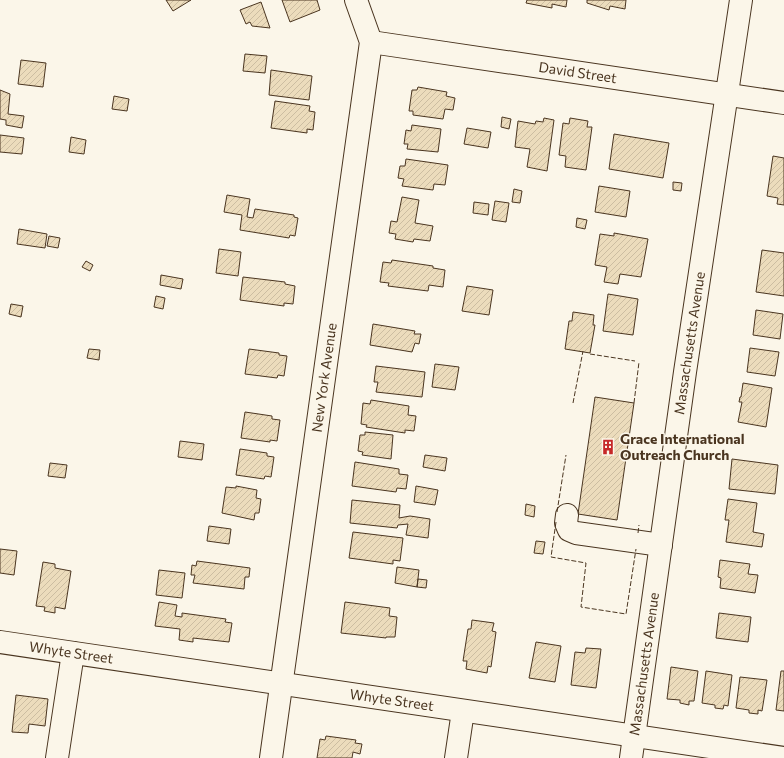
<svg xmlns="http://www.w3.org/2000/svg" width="784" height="758" font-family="Commissioner,sans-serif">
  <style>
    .building { fill: url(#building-hatch); stroke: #4a3520 }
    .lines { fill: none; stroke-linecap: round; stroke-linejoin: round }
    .minor-casing { stroke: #4a3520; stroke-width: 24 }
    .minor { stroke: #fbf6e9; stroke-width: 22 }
    .fence { stroke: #4a3520; stroke-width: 1; stroke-dasharray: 5 2; stroke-linecap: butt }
    .labels { text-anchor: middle; stroke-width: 3; stroke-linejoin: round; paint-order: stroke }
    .street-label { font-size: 14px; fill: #4a3520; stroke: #fbf6e9 }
    .poi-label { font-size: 14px; font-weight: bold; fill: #4a3520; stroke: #fbf6e9; text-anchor: start }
  </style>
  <defs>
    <pattern id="building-hatch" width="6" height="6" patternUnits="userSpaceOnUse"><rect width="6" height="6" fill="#ecdcbc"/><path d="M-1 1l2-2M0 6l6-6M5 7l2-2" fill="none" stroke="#ccbda1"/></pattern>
  </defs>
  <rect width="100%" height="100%" fill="#fbf6e9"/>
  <!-- building -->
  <path class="building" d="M166,0h25l-18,11z
    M282,0h35l3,10 -30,12z
    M527,0h40l-1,7 -14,-3v4l-26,-5z
    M587,0h39l-1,9 -15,-3 -1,4 -22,-7z
    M261,2l9,26 -18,-2 -2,-4 -4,2 -6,-14z
    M245,54l22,2 -2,17 -22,-2z
    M21,60l25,3 -3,24 -25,-3z
    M271,70l41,6 -3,24 -40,-5z
    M418,87l29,5 -1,4 9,2 -2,12 -8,-1 -2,10 -30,-4v-4h-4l3,-21h5z
    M0,90l10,4 -2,20 16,2 -2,12 -16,-3v-5l-6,-1z
    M114,96l15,3 -2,12 -15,-2z
    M275,101l35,5 -1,5 6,1 -2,18 -6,-1v4l-36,-5z
    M502,117l9,2 -2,10 -8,-2z
    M544,118l10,2 -7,51 -20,-4 3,-18 -15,-2 3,-26 17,3 1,-3 7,1z
    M570,118l18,3 -1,6h5l-6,43 -21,-3 1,-11 -7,-1 4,-32 6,1z
    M412,125l29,4 -3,23 -31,-3 1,-5h-4l2,-14 5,1z
    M467,128l24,4 -3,16 -24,-4z
    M614,134l55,9 -6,35 -54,-9z
    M0,135l24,3 -2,16 -22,-2z
    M71,137l15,3 -2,14 -15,-2z
    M773,156l11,2v47l-7,-1 1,-6 -11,-2z
    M406,159l42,6 -3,20 -11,-1 -1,6 -31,-4 2,-7 -6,-1 2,-12h5z
    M673,182l9,1 -1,8 -8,-1z
    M599,186l31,5 -4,26 -31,-5z
    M514,189l8,2 -2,12 -8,-1z
    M227,195l23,4 -3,18 6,1 2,-9 39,6v2l4,1 -3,18 -5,-1 -1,3 -49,-8 2,-15 -18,-3z
    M402,197l17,3 -4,23 18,3 -3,15 -16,-2 -1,3 -18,-3 1,-5 -7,-1 2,-12 6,1z
    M495,201l14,2 -3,19 -14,-2z
    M474,202l15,2 -1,11 -15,-2z
    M577,218l10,2 -2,9 -9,-2z
    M19,229l28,5 -2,14 -28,-4z
    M614,233l34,6 -7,38 -21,-3 -2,10 -14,-2 3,-15 -12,-2 5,-31 14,2z
    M49,236l11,2 -2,10 -11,-2z
    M219,249l22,3 -3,24 -22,-3z
    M762,250l22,3v43l-28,-4z
    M392,260l41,6v2l12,2 -2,17 -14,-2 -1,6 -40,-5 1,-3 -9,-1 3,-20 8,1z
    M86,261l7,4 -3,6 -8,-4z
    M161,275l22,4 -2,10 -21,-4z
    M243,277l42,5v2l10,2 -2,18 -9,-1v3l-44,-6z
    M467,286l26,4 -4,25 -27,-4z
    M608,294l30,5 -5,36 -30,-4z
    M156,296l9,2 -2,11 -9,-2z
    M11,304l12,2 -2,11 -12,-3z
    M756,310l27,4 -3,25 -27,-4z
    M573,312l21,3 -1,10h2l-5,28 -25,-4 4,-28h3z
    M373,324l42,7 -1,3h7l-2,10 -4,-1 -3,9 -42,-7z
    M750,348l29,4 -4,24 -28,-4z
    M89,349l11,1 -1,10 -12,-2z
    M249,349l30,4v2l8,1 -3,20 -6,-1 -1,3 -32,-4z
    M435,364l24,3 -4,23 -23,-3z
    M376,366l49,6 -3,25 -46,-5 2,-10h-4z
    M743,383l29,5 -6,39 -28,-5 4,-20h-3l1,-5h1z
    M595,397l39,6 -17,117 -39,-6z
    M371,400l38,6 -1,9 8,1 -2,15 -9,-1v3l-39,-6 1,-2 -6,-1 2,-21 7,1z
    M245,412l27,4v3l8,1 -3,21 -7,-1v2l-29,-4z
    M365,432l28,3 -2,24 -29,-4 1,-3 -5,-1 2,-16h5z
    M180,441l24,3 -2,16 -24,-3z
    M240,449l27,4v3l7,1 -3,20 -6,-1 -1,3 -28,-4z
    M425,455l22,3 -2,13 -22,-4z
    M732,459l46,6 -3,29 -46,-5z
    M355,462l44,7v5l9,1 -2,14 -9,-1 -1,4 -44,-6z
    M50,463l17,2 -2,13 -17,-2z
    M236,486l21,4 -1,8 5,1 -2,14h-4l-1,7 -32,-7 4,-26 10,1z
    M416,486l22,4 -3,15 -21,-3z
    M728,499l29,4 -4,29 11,2 -2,13 -36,-5 3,-22h-4z
    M352,500l48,5 -1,13 11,-2 20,3 -2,19 -22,-3 2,-11 -10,1 -1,3 -47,-5z
    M526,504l9,2 -1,11 -9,-2z
    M209,526l22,3 -2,15 -22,-3z
    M353,532l50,6 -3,23 -7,-1v4l-44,-6z
    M536,541l9,1 -2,12 -9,-1z
    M0,549l17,2 -3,24 -14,-2z
    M720,560l30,4 -2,10 10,1 -3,18 -35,-5 1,-10 -3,-1z
    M197,561l53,7 -1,9h-4l-1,12 -51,-6 2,-8h-4l1,-10 4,1z
    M43,562l12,2v4l16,3 -6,38 -10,-2v6l-11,-2 1,-4 -9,-1z
    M397,567l22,3 -2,17 -22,-4z
    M159,570l26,3 -3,25 -26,-3z
    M418,579l9,1 -1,8 -9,-1z
    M159,602l18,3 -2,11 7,1v-4l44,6 -1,3 7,1 -3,19 -36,-4v4l-14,-2 1,-11 -25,-3z
    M345,602l45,6 -1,8 8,1 -2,20h-9v1l-45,-5z
    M719,613l32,4 -3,25 -32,-4z
    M472,620l22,3 -2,8 4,1 -5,35 -3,-1 -1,7 -21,-4 1,-8h-4l5,-32h3z
    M536,642l25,4 -6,36 -26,-4z
    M586,648l15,1 -5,39 -25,-3 4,-33 10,1z
    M671,667l27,4 -4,30h-5v4l-9,-2v-3l-13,-1z
    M706,671l26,4 -4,31 -4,-1 -1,4 -8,-1v-3l-13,-2z
    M781,671h3v40l-8,-1z
    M740,677l27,3 -5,31 -4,-1v4l-9,-1v-3l-13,-2z
    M16,695l32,4 -3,27 -16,-2 -1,9 -16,-1z
    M326,736l30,4 -1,3 7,1 -2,10 -7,-2 -1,6h-35l3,-19 5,1z"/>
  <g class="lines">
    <!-- minor casing -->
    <g class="minor-casing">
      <g id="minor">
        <path id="s1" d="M371,42l413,61"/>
        <path d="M567,515l-1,8 3,7 7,3 85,12"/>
        <path id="s2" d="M0,642l784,116"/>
        <path d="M57,758l16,-105"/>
        <path id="s3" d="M271,758l100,-716 -15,-42"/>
        <path d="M456,758l7,-47"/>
        <path id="s4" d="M631,758l54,-386 56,-372"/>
      </g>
    </g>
    <!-- minor -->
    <use href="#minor" class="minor"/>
    <!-- fence -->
    <path class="fence" d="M590,354l45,7
      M573,403l10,-52
      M634,403l5,-41
      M557,512l9,-57
      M556,522l-5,35 35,6 -5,44 45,7 10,-65
      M638,533l1,-8"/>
  </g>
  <!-- icons -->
  <defs>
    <g id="building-bare" transform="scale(1.2)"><path d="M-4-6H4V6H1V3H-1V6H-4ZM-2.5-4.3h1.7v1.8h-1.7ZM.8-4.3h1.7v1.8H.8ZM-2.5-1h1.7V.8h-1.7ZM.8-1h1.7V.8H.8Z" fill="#c62828" stroke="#fbf6e9" stroke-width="2.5" paint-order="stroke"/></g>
  </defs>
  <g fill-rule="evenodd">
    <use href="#building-bare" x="608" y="447"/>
  </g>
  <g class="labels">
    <!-- street labels -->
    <g class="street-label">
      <text dy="5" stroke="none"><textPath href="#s1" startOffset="209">David Street</textPath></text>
      <text dy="5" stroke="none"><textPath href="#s4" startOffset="419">Massachusetts Avenue</textPath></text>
      <text dy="5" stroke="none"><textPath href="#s3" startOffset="384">New York Avenue</textPath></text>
      <text dy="5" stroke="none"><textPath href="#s2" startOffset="72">Whyte Street</textPath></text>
      <text dy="5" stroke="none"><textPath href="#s4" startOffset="95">Massachusetts Avenue</textPath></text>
      <text dy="5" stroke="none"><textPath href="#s2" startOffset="396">Whyte Street</textPath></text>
    </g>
    <!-- poi labels -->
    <g class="poi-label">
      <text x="620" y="444">Grace International<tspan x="620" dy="16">Outreach Church</tspan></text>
    </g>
  </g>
</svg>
